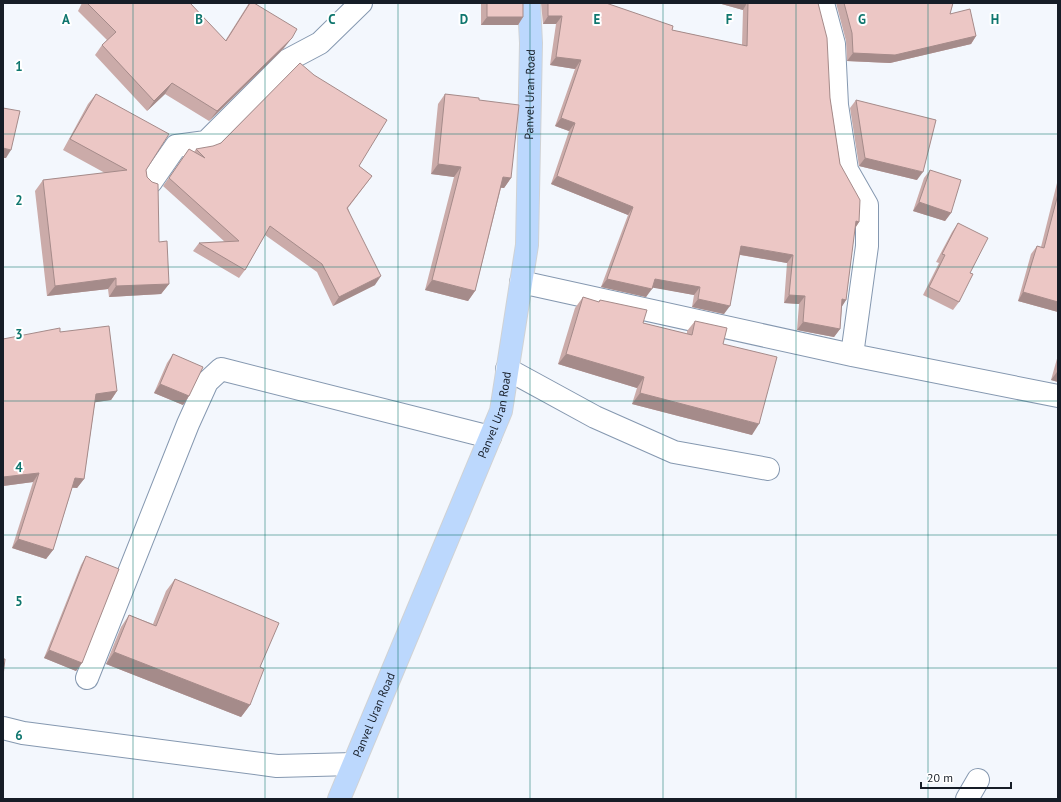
<svg xmlns="http://www.w3.org/2000/svg" width="1061" height="802" font-family="'PT Sans',sans-serif">
  <style>
    .lines { fill: none; stroke-linecap: round; stroke-linejoin: round }
    .street-casing { stroke: #8598b0; stroke-width: 24 }
    .primary-casing { stroke: #d0d2d4; stroke-width: 24 }
    .street { stroke: #fff; stroke-width: 22 }
    .primary { stroke: #bcd8fd; stroke-width: 22 }
    .wall { fill: #cbaba9 }
    .shaded-wall { fill: #a58b8a }
    .building { fill: #ecc7c5; stroke: #a58b8a }
    .grid { fill: none; stroke: #0f766e; stroke-width: 1; stroke-opacity: 0.55 }
    .labels { text-anchor: middle; stroke-width: 4; stroke-linejoin: round; paint-order: stroke }
    .street-label { font-size: 12px; fill: #161d27; stroke: #fff }
    .grid-label { font-size: 13px; text-anchor: middle; font-weight: bold; fill: #0f766e; stroke: #fff; stroke-width: 4; stroke-linejoin: round; paint-order: stroke }
  </style>
  <rect width="100%" height="100%" fill="#f3f7fd"/>
  <g class="lines">
    <!-- street casing -->
    <g class="street-casing">
      <path id="street" d="M823,3l11,41 3,61 10,65 20,35v41l-15,109
        M151,182l25,-36 30,-4 82,-82 32,-17 41,-40
        M521,282l331,73 206,41
        M507,369l88,48 79,35 94,17
        M87,678l101,-254 19,-42 14,-13 269,68
        M3,728l20,5 254,33 76,-2
        M967,799l11,-19"/>
    </g>
    <!-- primary casing -->
    <g class="primary-casing">
      <g id="primary">
        <path id="s1" d="M339,799l162,-388 26,-166 4,-202 -2,-40"/>
      </g>
    </g>
    <!-- street -->
    <use href="#street" class="street"/>
    <!-- primary -->
    <use href="#primary" class="primary"/>
  </g>
  <!-- wall -->
  <path class="wall" d="M82,3h108l35,38 24,-38 35,45 -75,73 -44,-27 -18,17 -52,-56 7,-10 5,-5 -29,-29z
    M481,3h42v14l-5,8h-37z
    M541,3h65l66,27 70,15 1,-35 -25,-7h100l12,95 10,66 19,58 -4,6 -9,72 -4,6 -2,23 -6,8 -37,-7 2,-26 -15,-1 3,-40 -47,-8 -16,59 -32,-7 2,-12 -42,-8 -6,10 -45,-10 27,-72 -77,-31 18,-53 -14,-5 20,-57 -25,-4 6,-41h-13z
    M836,3h117l-3,11 26,22 -5,8 -81,19 -43,-2 -1,-20z
    M96,94l50,76 13,72 10,42 -8,10 -52,3 -1,-8 -61,7 -12,-105 8,-11 62,-7 -42,-23 25,-46z
    M445,94l34,6 32,78 -7,10h-3l-26,103 -7,10 -43,-11 29,-113 -23,-3 7,-70z
    M856,100l61,80 -58,-14 -9,-58z
    M189,149l5,3 2,-3 163,17 13,10 -24,32 27,77 -42,21 -16,-34 -52,-37 -20,35 -6,8 -46,-27 6,-8 26,-1 -62,-56z
    M930,170l21,43 -6,8 -32,-10 11,-33z
    M1058,179v133l-40,-11 13,-47 6,-8 4,1z
    M958,223l12,50 -11,29 -6,8 -30,-15 16,-32 -3,-1 16,-30z
    M583,297l16,5 1,-2 43,23 44,11v-3l8,-10 28,23 29,91 -120,-31 5,-16 -79,-24 17,-56z
    M60,332l57,59 -6,9 -16,2 -11,77 -7,9h-5l-19,62 -7,9 -34,-11 21,-66 -30,4v-147z
    M173,354l16,42 -6,9 -29,-12 13,-30z
    M1058,355v27l-7,-2z
    M86,556l-4,107 -6,8 -32,-13 37,-93z
    M175,579l85,88 -10,38 -9,12 -135,-53 15,-37 8,-12 24,9 13,-33z"/>
  <!-- shaded-wall -->
  <path class="shaded-wall" d="M718,3h29l-4,7z
    M548,16h14l-6,8h-13z
    M487,17h36l-5,8h-37z
    M976,36l-5,8 -81,19 -43,-2 6,-8z
    M292,38l-8,10 -75,73 8,-10z
    M556,57l25,3 -6,9 -25,-4z
    M172,83l-7,11 -18,17 7,-10z
    M561,118l14,5 -6,8 -14,-5z
    M3,148l8,2 -5,8h-3z
    M865,158l58,14 -6,8 -58,-14z
    M438,164l23,3 -7,10 -23,-3z
    M557,176l76,31 -5,8 -77,-31z
    M503,177l8,1 -7,10 -8,-1z
    M919,202l32,11 -6,8 -32,-10z
    M856,221l3,1 -5,8z
    M741,246l52,9 -6,8 -51,-9z
    M381,276l-6,9 -42,21 6,-9z
    M116,278l-8,11 -61,7 8,-10z
    M607,279l45,10 -6,8 -45,-10z
    M655,279l45,8 -6,8 -45,-8z
    M432,280l43,11 -7,10 -43,-11z
    M169,284l-8,10 -52,3 7,-11z
    M1023,292l35,10v10l-40,-11z
    M789,295l16,1 -6,8 -15,-1z
    M698,299l32,7 -6,8 -32,-7z
    M842,299l4,1 -5,8z
    M803,322l37,7 -6,8 -37,-7z
    M566,354l78,23 -7,11 -79,-24z
    M1057,372h1v10l-7,-2z
    M160,384l29,12 -6,9 -29,-12z
    M117,391l-6,9 -21,3 6,-9z
    M640,393l119,31 -7,11 -120,-31z
    M39,473l-6,9 -30,4v-9z
    M75,478l9,1 -7,9 -8,-1z
    M18,539l35,11 -7,9 -34,-11z
    M49,650l33,13 -6,8 -32,-13z
    M114,652l136,53 -9,12 -135,-53z"/>
  <!-- building -->
  <path class="building" d="M87,3h103l36,38 24,-38h4l43,26 -5,9 -75,73 -45,-28 -18,18 -52,-56 14,-13z
    M487,3h36v14h-36z
    M548,3h58l67,23 -1,4 75,16 1,-43h70l9,35 3,60 10,66 20,36 -1,22 -3,-1 -10,79 -4,-1 -2,30 -37,-7 2,-26 -16,-1 4,-40 -52,-9 -11,60 -32,-7 2,-12 -45,-8 -3,10 -45,-10 26,-72 -76,-31 18,-53 -14,-5 20,-58 -25,-3 6,-41h-14z
    M844,3h109l-3,11 20,-5 6,27 -81,19 -42,-2 -1,-20z
    M300,63l14,12 73,45 -28,46 13,10 -25,32 34,68 -42,21 -17,-33 -52,-38 -25,44 -46,-27 40,-2 -70,-63 20,-29 16,9 -9,-9 17,-3 8,-3z
    M96,94l73,40 -23,36 1,7 5,5 6,2 1,58 8,-1 2,43 -53,2v-8l-61,8 -12,-106 84,-10 -57,-31z
    M445,94l34,4v2l40,5 -8,73 -8,-1 -28,114 -43,-11 29,-113 -23,-3z
    M856,100l80,20 -13,52 -58,-14z
    M3,108l17,3 -9,39 -8,-2z
    M930,170l31,10 -10,33 -32,-11z
    M1058,194v108l-35,-10 14,-46 7,2z
    M958,223l30,15 -18,35 3,1 -14,28 -30,-15 16,-32 -3,-1z
    M583,297l16,5 1,-2 47,10 -4,13 49,12 3,-14 32,7 -4,16 54,13 -18,67 -119,-31 4,-16 -78,-23z
    M109,326l8,65 -21,3 -12,85 -9,-1 -22,72 -35,-11 21,-66 -36,4v-138l57,-11v4z
    M173,354l30,13 -14,29 -29,-12z
    M86,556l33,13 -37,94 -33,-13z
    M175,579l104,44 -19,44 4,2 -14,36 -136,-53 15,-37 27,11z
    M3,659h2l-2,17z"/>
  <!-- grid -->
  <path class="grid" d="M133,3v796M265,3v796M398,3v796M530,3v796M663,3v796M796,3v796M928,3v796M3,134h1055M3,267h1055M3,401h1055M3,535h1055M3,668h1055"/>
  <g class="labels">
    <!-- street labels -->
    <g class="street-label">
      <text dy="4" stroke="none"><textPath href="#s1" startOffset="739">Panvel Uran Road</textPath></text>
      <text dy="4" stroke="none"><textPath href="#s1" startOffset="415">Panvel Uran Road</textPath></text>
      <text dy="4" stroke="none"><textPath href="#s1" startOffset="91">Panvel Uran Road</textPath></text>
    </g>
  </g>
  <g class="grid-label">
    <text x="66" y="24">A</text>
    <text x="199" y="24">B</text>
    <text x="332" y="24">C</text>
    <text x="464" y="24">D</text>
    <text x="597" y="24">E</text>
    <text x="729" y="24">F</text>
    <text x="862" y="24">G</text>
    <text x="995" y="24">H</text>
    <text x="19" y="71">1</text>
    <text x="19" y="205">2</text>
    <text x="19" y="339">3</text>
    <text x="19" y="472">4</text>
    <text x="19" y="606">5</text>
    <text x="19" y="740">6</text>
  </g>
  <!-- border -->
  <rect width="1061" height="802" fill="none" stroke="#161d27" stroke-width="8"/>
  <!-- scale -->
  <path d="M921 782v6h90v-6" fill="none" stroke="#161d27" stroke-width="2"/>
  <text x="927" y="782" font-size="12" fill="#161d27" stroke="#ffffff" stroke-width="3" paint-order="stroke">20 m</text>
</svg>
